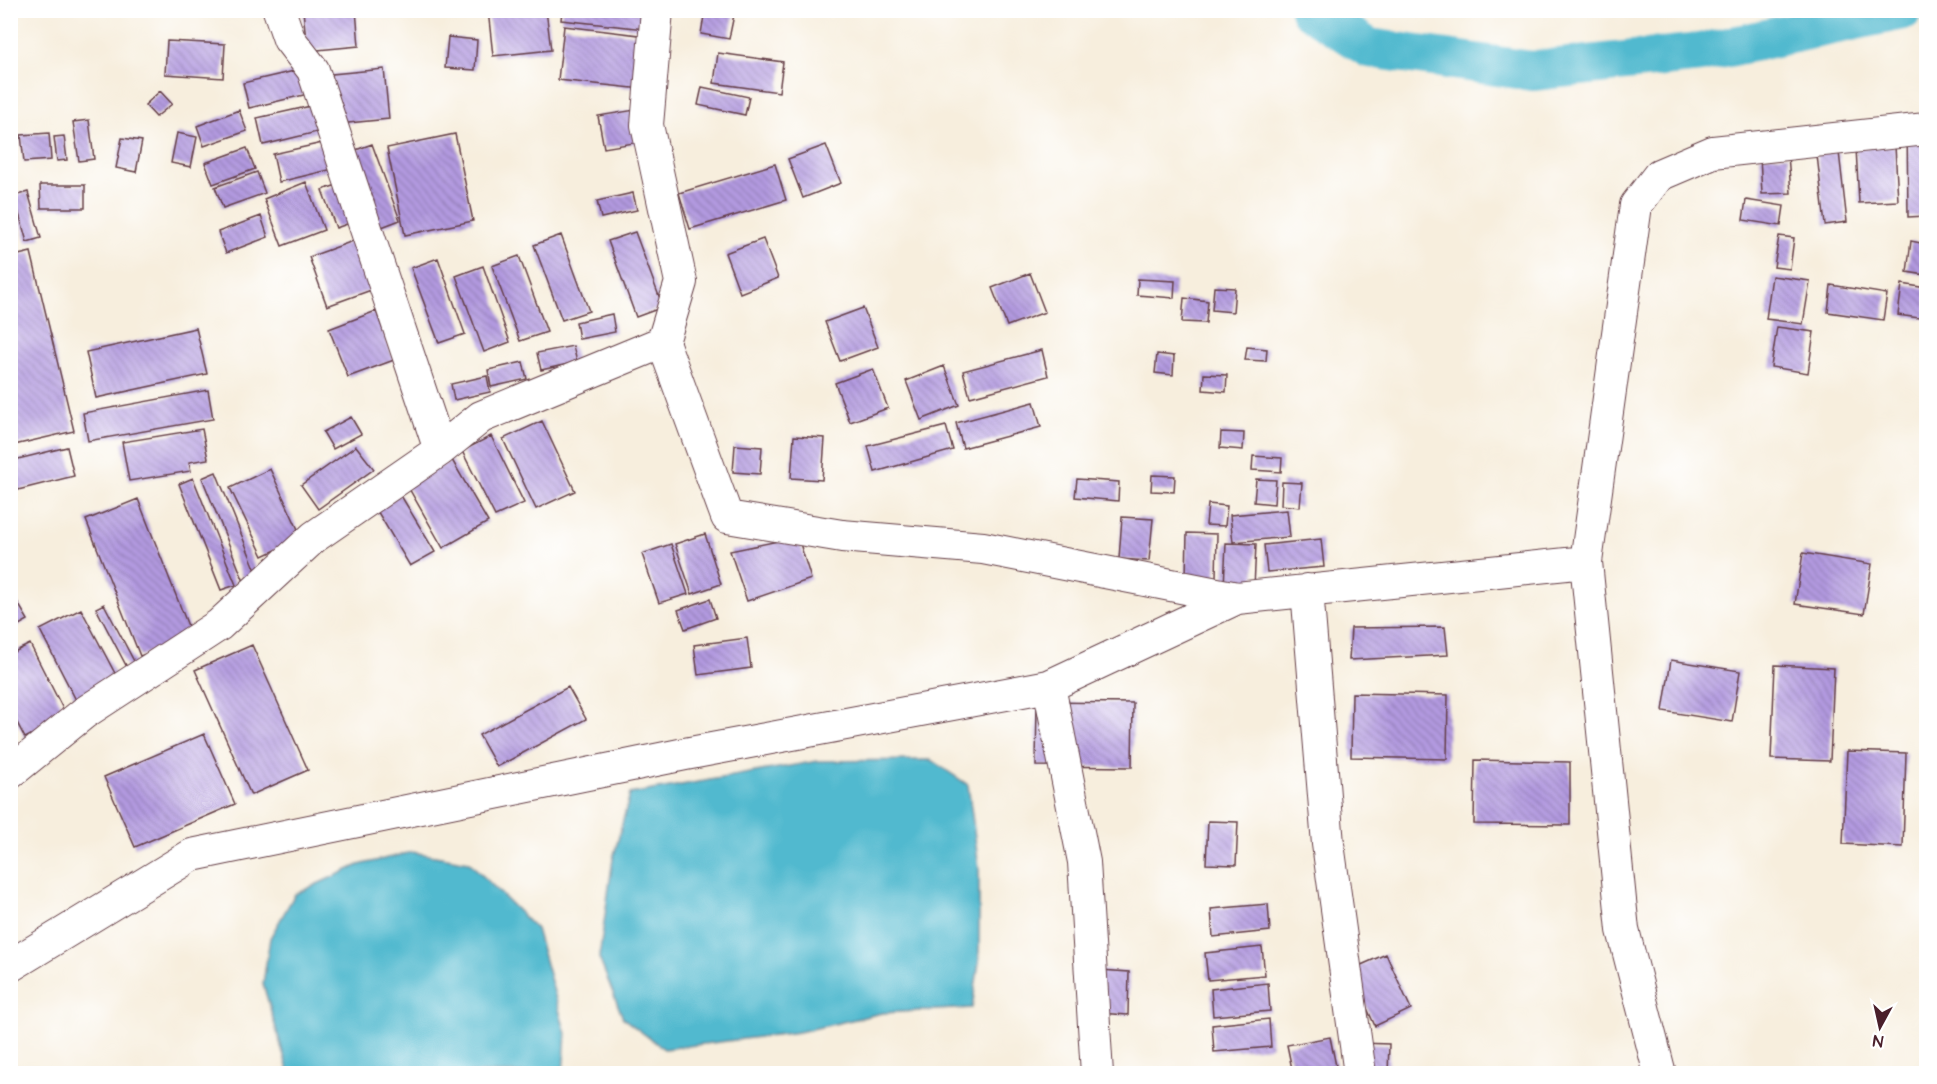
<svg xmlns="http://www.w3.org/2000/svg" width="1937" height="1084" font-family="'Architects Daughter',sans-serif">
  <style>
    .water { fill: #51b9cf; stroke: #4e6c7d; stroke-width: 1.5 }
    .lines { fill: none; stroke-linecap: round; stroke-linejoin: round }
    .canal { stroke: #51b9cf; stroke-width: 40 }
    .building { fill: url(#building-back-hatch) }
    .street-casing { stroke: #643e46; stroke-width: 34 }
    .street { stroke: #fff; stroke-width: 32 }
  </style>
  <defs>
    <pattern id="building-back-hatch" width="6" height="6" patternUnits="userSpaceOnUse" patternTransform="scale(1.5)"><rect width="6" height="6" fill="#b29ae0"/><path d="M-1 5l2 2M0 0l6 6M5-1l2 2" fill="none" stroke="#937db6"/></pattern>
  </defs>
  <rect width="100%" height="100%" fill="#fff"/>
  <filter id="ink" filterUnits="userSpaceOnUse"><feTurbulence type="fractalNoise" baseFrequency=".0167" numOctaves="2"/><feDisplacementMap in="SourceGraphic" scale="12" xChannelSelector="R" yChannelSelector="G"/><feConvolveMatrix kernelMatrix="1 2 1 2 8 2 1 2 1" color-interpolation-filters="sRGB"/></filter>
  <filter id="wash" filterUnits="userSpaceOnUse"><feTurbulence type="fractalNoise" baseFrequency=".008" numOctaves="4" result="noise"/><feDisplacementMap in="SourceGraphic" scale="24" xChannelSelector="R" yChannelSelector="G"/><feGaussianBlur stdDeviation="1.35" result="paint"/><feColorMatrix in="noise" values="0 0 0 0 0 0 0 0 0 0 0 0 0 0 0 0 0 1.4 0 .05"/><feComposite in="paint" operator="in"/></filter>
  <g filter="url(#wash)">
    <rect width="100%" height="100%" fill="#f7eedd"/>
    <!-- water -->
    <path class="water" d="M931,760l37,25 11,83v94l-7,46 -90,5 -83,19 -135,17 -41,-31 -24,-60 14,-99 17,-65 188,-33z
      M412,852l57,10 67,67 30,105 -3,39h-274l-26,-89 7,-46 25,-44 64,-29z"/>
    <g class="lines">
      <!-- canal -->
      <path class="canal" d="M1310,10l59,38 163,23 168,-18 203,-43"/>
    </g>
    <g id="blocks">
      <!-- building -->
      <path class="building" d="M303,10h53l3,36 -52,5z
        M393,10h33v5z
        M488,10h58l5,40 -58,6z
        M562,10h85l-2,19 -84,-9z
        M705,10h30l-6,29 -28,-5z
        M564,26l83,10 -5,53 -84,-9z
        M448,37l29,3 -2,30 -30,-2z
        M167,41l58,3 -2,34 -58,-4z
        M718,53l65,9 -4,30 -65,-9z
        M303,69l5,25 -59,14 -6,-25z
        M384,69l5,50 -51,5 -6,-50z
        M702,87l47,10 -4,18 -47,-10z
        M160,91l12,13 -16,13 -11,-12z
        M311,106l6,26 -54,13 -6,-27z
        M239,110l8,21 -43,15 -7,-20z
        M635,110l5,32 -36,6 -6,-32z
        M89,120l5,39 -15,2 -6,-39z
        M1907,123h19v93l-18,1z
        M49,133l2,27 -27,2 -3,-27z
        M177,133l20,4 -6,30 -20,-4z
        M455,134l18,87 -68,14 -18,-87z
        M64,136l3,24 -10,1 -3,-24z
        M122,138l20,3 -6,31 -20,-4z
        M327,142l6,27 -54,13 -6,-28z
        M372,144l28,76 -26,10 -29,-76z
        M826,145l15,38 -38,15 -15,-39z
        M1895,146l3,55 -39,2 -3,-55z
        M247,148l8,21 -42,15 -8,-21z
        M1839,152l8,70 -22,3 -8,-70z
        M1788,155l3,38 -29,1 -2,-38z
        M775,164l11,36 -96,29 -11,-36z
        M257,172l8,21 -42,15 -8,-21z
        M306,182l18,48 -42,16 -18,-47z
        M40,185h45v23h-44z
        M337,185l13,38 -14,5 -14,-38z
        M28,192l13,46 -14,4 -13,-46z
        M633,193l4,17 -36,8 -4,-17z
        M1746,200l38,6 -3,20 -38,-6z
        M261,216l7,21 -42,16 -8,-21z
        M635,232l28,75 -27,10 -28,-76z
        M561,235l28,76 -27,9 -28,-75z
        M1779,236l15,2 -4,31 -16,-2z
        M763,239l15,39 -38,15 -15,-40z
        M356,240l18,49 -47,17 -18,-49z
        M1911,241l15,3v31l-19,-3z
        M31,252l43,179 -64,15v-189z
        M519,256l28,76 -27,9 -28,-75z
        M438,258l27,76 -26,9 -28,-75z
        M483,266l27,76 -26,10 -28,-76z
        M1030,273l15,39 -38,14 -15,-38z
        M1772,276l38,5 -7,43 -37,-5z
        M1138,279l37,2 -1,17 -37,-3z
        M1902,284l24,4v31l-28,-4z
        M1831,285l56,9 -4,26 -55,-8z
        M1214,287l21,1 -2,24 -21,-2z
        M1184,298l24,3 -2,22 -24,-1z
        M863,308l15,39 -38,14 -15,-39z
        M376,311l18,49 -46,17 -19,-48z
        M612,314l3,18 -36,7 -3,-17z
        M1777,327l37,5 -6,41 -37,-6z
        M196,328l11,46 -111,24 -10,-46z
        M573,346l4,16 -36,8 -4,-17z
        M1247,347l20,2 -1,12 -21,-1z
        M1042,350l6,26 -78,21 -7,-26z
        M1157,354l17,2 -1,19 -18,-2z
        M523,362l4,17 -36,8 -3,-17z
        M944,366l15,39 -38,15 -15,-39z
        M873,369l15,39 -38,14 -15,-39z
        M1204,374l23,1 -1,17 -23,-2z
        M487,376l3,16 -36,8 -3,-16z
        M208,390l5,29 -125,22 -5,-28z
        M1034,402l7,25 -78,21 -7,-25z
        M351,417l10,17 -28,15 -10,-17z
        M542,421l33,70 -39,18 -33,-70z
        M946,426l7,24 -78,22 -7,-26z
        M202,429l6,30 -19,3 2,9 -62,10 -7,-39z
        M1221,432l23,1 -1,17 -23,-2z
        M491,436l33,67 -29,13 -33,-65z
        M794,436l31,2 -3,42 -31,-2z
        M735,445l27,2 -2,27 -27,-2z
        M356,446l18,23 -56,40 -17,-24z
        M67,447l7,29 -64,16v-31z
        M1253,456l29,2 -1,14 -29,-2z
        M452,460l36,62 -45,26 -36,-63z
        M270,469l32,69 -39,18 -33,-68z
        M216,472l43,106 -14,6 -43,-106z
        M1152,475l23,1 -1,16 -23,-1z
        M193,478l43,107 -15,5 -42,-106z
        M1077,479l42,3 -1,19 -43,-4z
        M1256,479l20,1 -2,24 -20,-2z
        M1282,482l20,1 -2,24 -19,-2z
        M400,494l35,58 -25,14 -34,-57z
        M138,499l54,137 -52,20 -54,-136z
        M1208,504l19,2 -2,20 -19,-1z
        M1287,510l3,27 -57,5 -3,-27z
        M1122,517l31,2 -4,42 -30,-2z
        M1187,533l30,1 -1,44 -30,-1z
        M705,534l16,50 -29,10 -17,-50z
        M798,537l13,42 -64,22 -17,-50z
        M1321,539l3,28 -57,5 -3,-27z
        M1226,543l30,1 -2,44 -30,-1z
        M671,544l17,50 -29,9 -17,-49z
        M1803,553l69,11 -8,50 -69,-10z
        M15,598l13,22 -18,10v-29z
        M710,599l6,19 -31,11 -7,-19z
        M104,604l33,63 -8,4 -33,-63z
        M81,609l38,72 -42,21 -37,-72z
        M1445,627l3,28 -99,5 2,-32z
        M747,638l4,30 -53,7 -4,-30z
        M30,644l37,73 -42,21 -15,-29v-55z
        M252,645l56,125 -57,25 -56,-125z
        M1671,660l69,11 -8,51 -69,-11z
        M1775,665l59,3 -4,93 -59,-2z
        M568,687l18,32 -89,48 -18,-32z
        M1352,693l96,2 -1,64 -96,-2z
        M1037,702l96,1 -1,64 -96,-1z
        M204,734l31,70 -100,43 -31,-70z
        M1847,751l59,2 -3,94 -60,-3z
        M1475,760l95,2v63l-96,-1z
        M1208,821l30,1 -2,43 -30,-1z
        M1268,904l2,27 -57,6 -2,-28z
        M1262,947l3,28 -57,5 -3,-27z
        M1386,954l25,55 -36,17 -25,-56z
        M1100,970l29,2 -1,43 -30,-2z
        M1268,983l2,28 -57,5 -2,-27z
        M1269,1019l2,28 -57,5 -2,-27z
        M1330,1037l6,29 -43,8 -6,-29z
        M1359,1043l30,1 -1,30h-30z
        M840,1070l29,2v2h-29z"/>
    </g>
  </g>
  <g filter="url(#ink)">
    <use href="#blocks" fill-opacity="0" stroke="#643e46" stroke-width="1.5"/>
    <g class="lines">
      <!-- street casing -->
      <g class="street-casing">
        <path id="street" d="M279,10l10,29 24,31 127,380
          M663,342l64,175 115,19 141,12 254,50 349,-36
          M1307,590l21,254 32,230
          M1049,686l35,176 13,212
          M10,773l74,-60 135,-88 95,-88 126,-87 41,-33 182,-75 18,-60 -34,-157 10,-115
          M10,966l182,-111 493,-101 364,-68 188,-88
          M1660,1074l-37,-144 -37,-368 50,-357 23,-30 54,-23 213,-23"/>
      </g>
      <!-- street -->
      <use href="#street" class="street"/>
    </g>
  </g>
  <!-- margin -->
  <rect width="1937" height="1084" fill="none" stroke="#fff" stroke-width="36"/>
  <!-- north arrow -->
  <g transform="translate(1880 1027) rotate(188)" stroke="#ffffff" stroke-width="4.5" paint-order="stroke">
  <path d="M0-4.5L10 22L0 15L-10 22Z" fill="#4a1f2b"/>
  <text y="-9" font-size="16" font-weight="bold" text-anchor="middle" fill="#4a1f2b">N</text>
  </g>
</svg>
